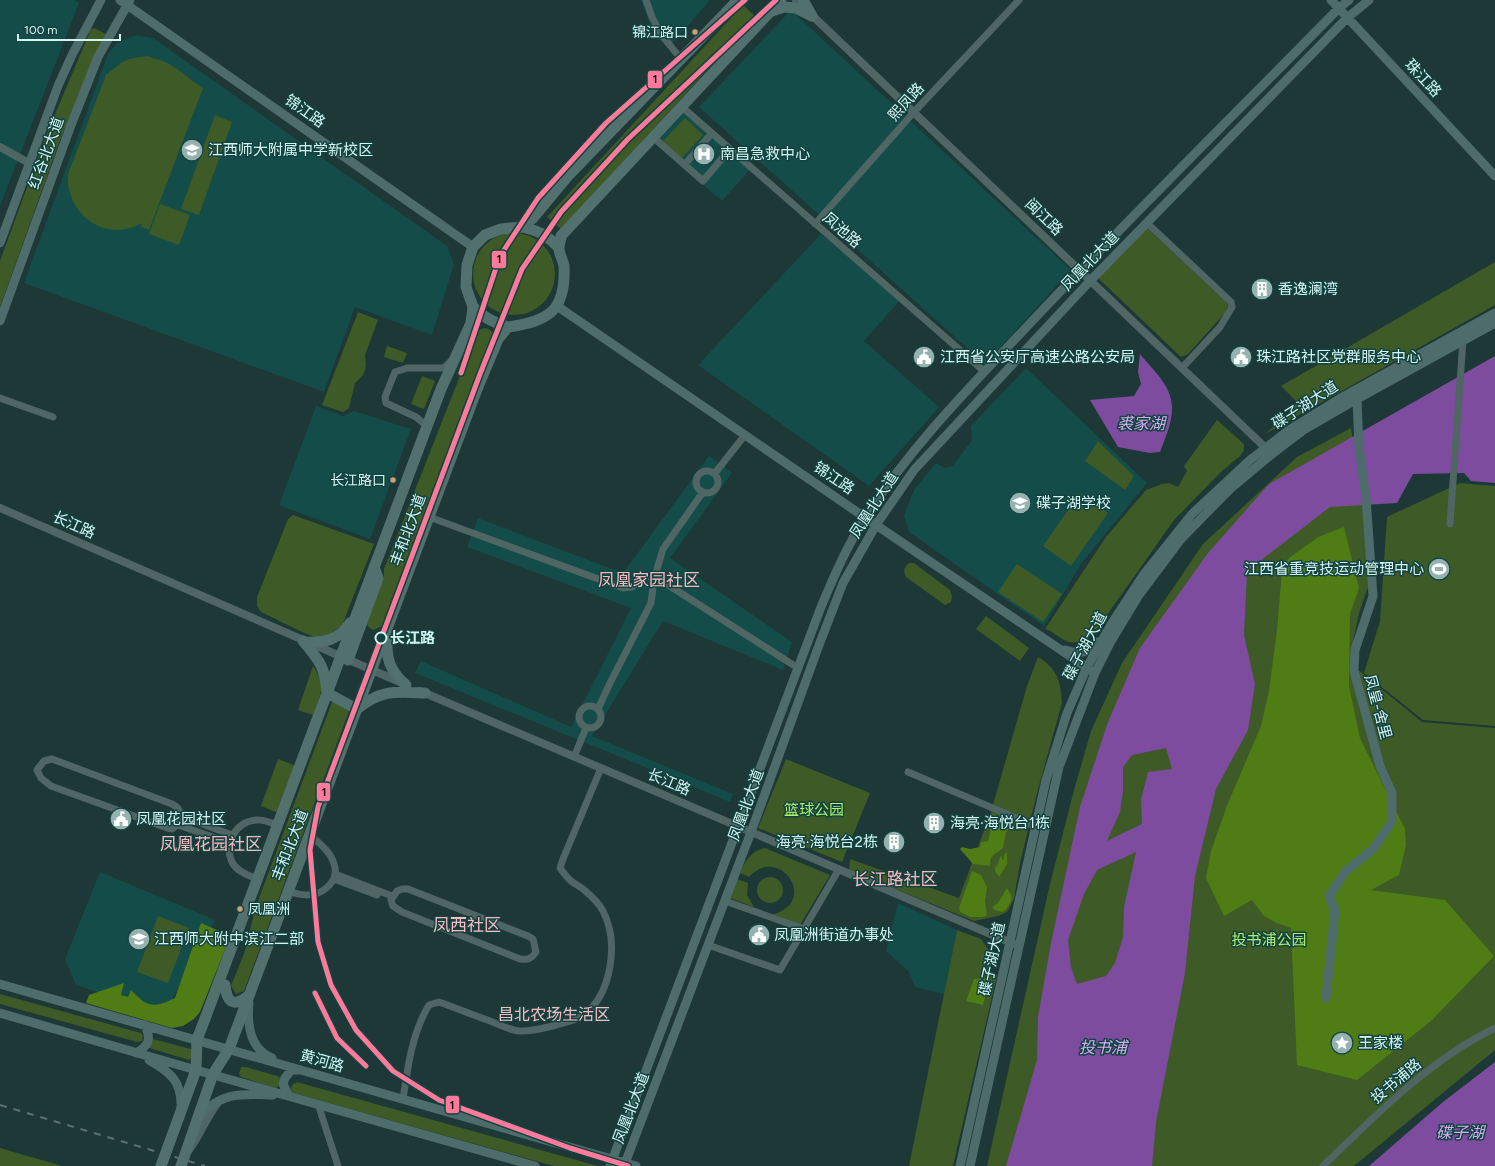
<svg xmlns="http://www.w3.org/2000/svg" width="1495" height="1166" font-family="Figtree,'Noto Sans SC',sans-serif">
  <style>
    .built { fill: #144c49 }
    .green { fill: #3e5a26 }
    .forest { fill: #4f7c15 }
    .water { fill: #7d4c9f; fill-rule: evenodd }
    .lines { fill: none; stroke-linecap: round; stroke-linejoin: round }
    .minor { stroke: #4f6665; stroke-width: 7 }
    .tertiary { stroke: #4f6665; stroke-width: 8 }
    .secondary { stroke: #4e6c6b; stroke-width: 9 }
    .trunk { stroke: #51706e; stroke-width: 11 }
    .rail { stroke: #5c706f; stroke-width: 2; stroke-dasharray: 7 7; stroke-linecap: butt }
    .metro-1-casing { stroke: #124341; stroke-width: 8 }
    .metro-1 { stroke: #fe7a9a; stroke-width: 5 }
    .bus-dot { fill: #d39c74; stroke: #124341; stroke-width: 1.5 }
    .stop-dot { fill: #124341; stroke: #d5f4f1; stroke-width: 2 }
    .labels { text-anchor: middle; stroke-width: 3; stroke-linejoin: round; paint-order: stroke }
    .bus-label { font-size: 14px; fill: #d5f4f1; stroke: #124341; text-anchor: end }
    .street-label { font-size: 15px; fill: #d5f4f1; stroke: #124341 }
    .poi-label { font-size: 15px; fill: #d5f4f1; stroke: #124341; text-anchor: start }
    .stop-label { font-size: 15px; font-weight: bold; fill: #d5f4f1; stroke: #124341; text-anchor: start }
    .park-label { font-size: 15px; fill: #aeef68; stroke: #124341 }
    .water-label { font-size: 16px; font-style: italic; fill: #d6adf3; stroke: #124341 }
    .neighbourhood-label { font-size: 16px; fill: #ffbac3; stroke: #124341 }
    .quarter-label { font-size: 17px; fill: #ffbac3; stroke: #124341 }
    .line-badge { stroke: #124341; stroke-width: 1.5 }
    .pale-badge-label { font-size: 11px; text-anchor: middle; font-weight: bold; fill: #111 }
  </style>
  <rect width="100%" height="100%" fill="#1d3836"/>
  <!-- built -->
  <path class="built" d="M0,0h74l5,3 -79,203z
    M641,0h69l-39,45 -16,-7z
    M791,10l280,260 -86,94 -286,-257z
    M135,35l18,3 294,208 7,18 -22,71 -77,-28 -31,85 -300,-109 84,-229 9,-11z
    M686,106l68,59 -32,36 -68,-58z
    M821,234l80,65 -37,42 75,66 -70,79 -171,-121z
    M1026,368l121,115 -66,81 -37,62 -135,-94 -5,-17 10,-25 22,-27 9,5 8,-2 19,-26 -1,-14z
    M316,406l27,10 11,-5 57,18 -41,110 -91,-34z
    M709,456l23,17 -62,85 122,84 -9,28 -120,-49 -71,115 141,58 -3,8 -315,-129 6,-12 150,66 60,-119 -164,-61 11,-29 145,55z
    M100,872l115,48 -51,95 -88,-30 -11,-26z
    M898,903l59,27 -13,64 -29,-7 -6,-15 -23,-21z"/>
  <!-- green -->
  <path class="green" d="M743,5l13,12 -195,212 -14,-12z
    M94,28l14,7 -21,40 -27,65 -60,167v-46l45,-123 46,-109z
    M147,56c9,3 19,5 27,11 10,6 18,15 29,21l-54,142 -8,-3 1,-4c-36,21 -77,-9 -74,-49l38,-99 15,-12 8,-4z
    M215,115l17,7 -33,93 -18,-6z
    M685,118l18,17 -21,23 -19,-17z
    M160,204l30,11 -11,30 -30,-11z
    M1147,228l79,74 2,4 -4,8 -36,40 -7,3 -83,-79z
    M473 274a41 41 0 1 1 82 0a41 41 0 1 1-82 0Z
    M1495,262v43l-230,129 26,-23 5,-10 -15,-15z
    M358,312l20,8 -13,35 1,10 -1,5 -2,5 -8,8 -6,25 -6,4 -21,-7z
    M485,328l5,2 3,3 -110,293 -10,4c-6,-3 -7,-7 -7,-13l18,-41v-7l94,-239z
    M387,346l20,7 -4,10 -19,-6z
    M422,376l13,5 -11,28 -13,-5z
    M1217,420l27,24v6l-4,6 -18,15 -48,49 -79,112c-11,10 -22,15 -36,5 -4,-3 -9,-7 -14,-8l61,-92 40,-47 16,-6 7,-1 9,4 9,-16 -3,-5z
    M1351,428l12,86 5,73 -9,26 -5,24 -3,27 71,58 73,6v322l-141,116h-367l63,-282 24,-94 17,-59 31,-68 81,-119 94,-87z
    M1098,441l36,35 -9,14 -40,-29z
    M1460,483l35,3v240l-72,-6 -59,-47 16,-52 7,-104z
    M1080,493l28,20 -37,53 -28,-20z
    M293,515l81,29 -31,79c-6,8 -17,14 -27,14 -6,0 -46,-21 -55,-25l-4,-6v-9l31,-78z
    M909,563h5l36,27 2,6 -1,6 -6,3 -3,-2 -36,-26c-3,-6 -2,-10 3,-14z
    M1017,564l45,30 -19,28 -45,-30z
    M986,616l43,32 -9,13 -44,-32z
    M1038,657c19,11 23,25 24,46l-25,90 -17,70 -6,36 -7,13 -9,4 -24,5 -125,-51 1,-11 109,39 32,-86 36,-126z
    M313,666c14,20 7,29 0,49l-15,-5z
    M332,702l19,4 -107,285 -8,3 -5,-8 14,-35 10,-42z
    M278,759l18,7 -18,47 -17,-7z
    M786,759l84,34 -28,69 -84,-34z
    M765,848l65,27 -30,50 -28,-10c49,-14 6,-71 -23,-38l-9,-4c5,-12 11,-22 25,-25z
    M757 890a13 13 0 1 1 26 0a13 13 0 1 1-26 0Z
    M737,879l11,4 -1,12 7,12 -24,-9z
    M158,916l31,12 -21,55 -31,-11z
    M957,930l24,9 7,10 2,24 7,2 -44,191h-44z
    M0,994l141,39 2,3 -1,5 -5,1 -137,-38z
    M153,1039l38,10 2,2 -1,6 -3,3 -40,-12 1,-7z
    M241,1067h5l31,9 4,2 -3,9 -3,1 -34,-11 -2,-3z
    M297,1082l301,84h-44l-261,-73 -2,-4 1,-4z
    M0,1148l62,18h-62z"/>
  <!-- forest -->
  <path class="forest" d="M1344,527l15,61 -9,26 -1,72 11,52 45,91 1,16 -7,30 -28,15 74,10 49,56 -63,65 -74,59 -60,-15 -6,-137 -14,-5 -13,-7 -12,-16 -28,16 -18,-38 5,-27 17,-48 33,-77 8,-35 8,-61 5,-59 7,-13 29,-21z
    M992,814l23,8 -9,10 -3,16c-7,6 -14,7 -13,18l-17,-2 -13,-15 2,-2 8,2 10,-2 1,-5 7,-1 3,-12 -4,-3z
    M1007,852v12l-8,13 -4,-6v-4l2,-1 4,-11 1,4 2,1v-5z
    M972,871l9,4 6,12 -2,14 2,14 -3,2h-13l-11,-5 -1,-4z
    M1007,888l5,9c-2,7 -4,11 -9,15l-9,-2 -2,-3 6,-4z
    M201,923l25,11v13l-26,65 -6,7 -11,7 -11,2 -86,-25 3,-8 35,-12 -3,12 7,2 3,-7c16,17 22,19 44,8z
    M990,978l-7,27 -17,-4 8,-22z"/>
  <!-- water -->
  <path class="water" d="M1140,354c13,16 33,33 32,55 0,15 -7,29 -12,43l-10,1 -32,-6 -28,-47 44,-4 7,-12 -3,-12z
    M1495,356v127l-24,-2 -7,-8 -51,1 -16,29 -67,4 -83,64 -3,64 11,49 -7,46 -32,59 -21,87 -10,97 -29,149 -4,44h-146l31,-106 1,-43 13,-74 29,-136 28,-85 32,-74 68,-95 61,-69zM1166,748l6,21 -24,3 -7,28 1,24 -35,17 13,-29 3,-21v-24l9,-12zM1136,852l-12,55 -1,30 -8,26 -9,13 -29,8 -6,-17 -3,-27 16,-46 13,-24z
    M1495,1062v104h-126l74,-64z"/>
  <g class="lines">
    <!-- minor -->
    <path class="minor" d="M646,0l6,17 8,16 21,26
      M682,107l303,265
      M653,137l50,44 27,-32
      M685,164l27,-31
      M1147,223l84,79 1,5 -12,20 -38,41
      M815,224l99,-112 105,-112
      M0,398l53,19
      M427,426l-11,-9 -30,-14 -1,-6 10,-25 12,-4h37l8,-8
      M696 482a11 11 0 1 1 22 0a11 11 0 1 1-22 0Z
      M715,473l30,-38
      M429,517l194,71 9,-1 14,-11 16,5 136,87
      M1450,524l13,-184
      M579 717a11 11 0 1 1 22 0a11 11 0 1 1-22 0Z
      M598,709l11,-24 42,-82 3,-24 9,-30 40,-57
      M574,757l12,-29
      M52,759l120,45c12,6 11,18 0,25l-5,-1 -116,-42 -10,-8 -4,-8 7,-9z
      M908,772l127,54
      M181,816l51,19
      M178,825l52,18
      M335,874l57,22
      M257,879c-8,-3 -21,-8 -25,-17 -9,-19 4,-40 24,-42 7,-1 15,3 22,5
      M334,879l43,16
      M402,889h6l120,47 5,3 3,13c-5,7 -8,8 -16,7l-118,-47 -9,-6 -2,-6 6,-9z
      M288,892c7,1 13,3 19,3 16,0 33,-14 27,-31 -3,-12 -15,-21 -24,-29
      M725,901l79,28
      M708,945l72,25 59,-101
      M403,1099c5,-33 9,-66 26,-94l10,-3c17,6 34,13 51,19 9,4 20,9 29,10 13,1 55,-9 65,-16 28,-22 35,-73 19,-104 -4,-8 -14,-17 -20,-22 -5,-4 -11,-6 -15,-11 -3,-3 -5,-6 -8,-10l3,-9 38,-91
      M318,1104l20,62
      M1323,1166c53,-51 105,-105 172,-138"/>
    <!-- tertiary -->
    <path class="tertiary" d="M796,0l474,452
      M0,147l29,16
      M0,508l402,175
      M420,691l594,253
      M189,1150c11,-15 17,-32 28,-46"/>
    <!-- secondary -->
    <path class="secondary" d="M120,0l353,247
      M1331,0l164,176
      M0,243l58,-157 14,-31 29,-55
      M557,306l319,219 216,146
      M0,321l71,-196 27,-68 32,-57
      M1065,650c13,4 24,4 33,-8
      M0,984l636,182
      M1326,998l9,-88 -6,-14 17,-25 27,-22 18,-26 1,-5v-25l-12,-27 -26,-95 1,-21 18,-54 -7,-98 -7,-50 -2,-49
      M249,1003c-2,21 1,46 23,55
      M0,1013l196,57 339,96
      M136,1053c14,-8 15,-14 9,-28
      M149,1060c21,12 33,21 32,47
      M289,1096l-6,-12 2,-6 6,-8h7
      M199,1116c24,-25 43,-22 74,-21
      M610,1166l211,-559c13,-31 26,-61 44,-89 48,-75 111,-137 171,-201 99,-105 202,-206 303,-309l10,-8
      M624,1166l127,-334 68,-187 24,-62 33,-58 38,-55 176,-189 257,-263 22,-18
      M960,1166l86,-386 21,-67 20,-46 25,-44 32,-49 48,-60 58,-54 39,-30 50,-31 156,-86
      M970,1166l89,-399 36,-94 15,-30 29,-48 42,-56 49,-50 42,-35 33,-25 52,-30 138,-76"/>
    <!-- trunk -->
    <path class="trunk" d="M803,0l9,16
      M772,11l12,-4 12,1 16,8
      M522,227c17,4 25,8 37,21
      M473,307c10,10 20,16 35,20
      M387,638c-1,21 3,33 19,47
      M303,641c17,20 22,26 24,52l30,16c25,-20 39,-17 68,-16
      M305,642c19,1 34,-2 45,-19
      M348,660l30,-82 -4,-11
      M225,985c2,20 11,22 25,9
      M161,1166l35,-96 1,-31 3,-7 241,-643 30,-66 2,-16 -7,-20 1,-22 6,-18 12,-12 16,-6 21,-2 11,-9 34,-41 171,-177
      M181,1166l32,-92 16,-25 248,-660 21,-50 10,-12c41,-6 58,-16 56,-61 -1,-6 -5,-12 -5,-18 0,-4 2,-8 2,-12l220,-236"/>
    <!-- rail -->
    <path class="rail" d="M0,1105l205,61"/>
    <!-- metro-1 casing -->
    <g class="metro-1-casing">
      <path id="metro-1" d="M461,373l39,-117 38,-58 68,-75 139,-123
        M315,993l22,45 29,28
        M628,1166l-58,-18 -131,-48 -46,-29 -37,-41 -25,-45 -13,-43 -8,-92 8,-43 162,-433 42,-105 39,-57 67,-73 148,-139"/>
    </g>
    <!-- metro-1 -->
    <use href="#metro-1" class="metro-1"/>
  </g>
  <!-- icons -->
  <defs>
    <g id="school-disc" transform="scale(1.15)"><circle r="9.5" fill="#95b2b0" stroke="#124341"/><path d="M0-5L7-2L0 1L-7-2ZM-4 1L0 2.5L4 1V4Q0 6-4 4Z" fill="#fff"/></g>
    <g id="hospital-disc" transform="scale(1.15)"><circle r="9.5" fill="#95b2b0" stroke="#124341"/><path d="M-5-5h3v3.5h4V-5h3V5h-3V1.5h-4V5h-3Z" fill="#fff"/></g>
    <g id="building-disc" transform="scale(1.15)"><circle r="9.5" fill="#95b2b0" stroke="#124341"/><path d="M-4-6H4V6H1V3H-1V6H-4ZM-2.5-4.3h1.7v1.8h-1.7ZM.8-4.3h1.7v1.8H.8ZM-2.5-1h1.7V.8h-1.7ZM.8-1h1.7V.8H.8Z" fill="#fff"/></g>
    <g id="civic-disc" transform="scale(1.15)"><circle r="9.5" fill="#95b2b0" stroke="#124341"/><path d="M-.6-6.5H3V-4.5H.6V-3L4-1V1h2V6H-6V1h2V-1L-.6-3ZM-1.2 2.5V6h2.4V2.5Z" fill="#fff"/></g>
    <g id="stadium-disc" transform="scale(1.15)"><circle r="9.5" fill="#95b2b0" stroke="#124341"/><path d="M0-5a6.5 5 0 1 0 0 10a6.5 5 0 1 0 0-10ZM-3.5-1.8h7v3.6h-7Z" fill="#fff"/></g>
    <g id="sight-disc" transform="scale(1.15)"><circle r="9.5" fill="#95b2b0" stroke="#124341"/><path d="M0-6L1.8-2.2L6-1.7L2.9 1.2L3.7 5.4L0 3.3L-3.7 5.4L-2.9 1.2L-6-1.7L-1.8-2.2Z" fill="#fff"/></g>
  </defs>
  <g fill-rule="evenodd">
    <use href="#school-disc" x="192" y="150"/>
    <use href="#hospital-disc" x="704" y="154"/>
    <use href="#building-disc" x="1262" y="289"/>
    <use href="#civic-disc" x="924" y="357"/>
    <use href="#civic-disc" x="1241" y="357"/>
    <use href="#school-disc" x="1020" y="503"/>
    <use href="#stadium-disc" x="1439" y="569"/>
    <use href="#civic-disc" x="121" y="819"/>
    <use href="#building-disc" x="934" y="823"/>
    <use href="#building-disc" x="894" y="842"/>
    <use href="#civic-disc" x="759" y="935"/>
    <use href="#school-disc" x="139" y="939"/>
    <use href="#sight-disc" x="1342" y="1043"/>
  </g>
  <!-- markers -->
  <g class="bus-dot">
    <circle cx="695" cy="32" r="3.5"/>
    <circle cx="393" cy="480" r="3.5"/>
    <circle cx="240" cy="909" r="3.5"/>
  </g>
  <circle class="stop-dot" cx="381" cy="638" r="5.5"/>
  <g class="labels">
    <!-- bus labels -->
    <g class="bus-label">
      <text x="688" y="37">锦江路口</text>
      <text x="386" y="485">长江路口</text>
      <text x="248" y="914" text-anchor="start">凤凰洲</text>
    </g>
    <!-- street labels -->
    <g class="street-label">
      <text transform="translate(1423 78) rotate(47)" y="5">珠江路</text>
      <text transform="translate(906 102) rotate(-48)" y="5">熙凤路</text>
      <text transform="translate(305 111) rotate(35)" y="5">锦江路</text>
      <text transform="translate(46 153) rotate(-70)" y="5">红谷北大道</text>
      <text transform="translate(1044 217) rotate(44)" y="5">闽江路</text>
      <text transform="translate(842 230) rotate(41)" y="5">凤池路</text>
      <text transform="translate(1090 261) rotate(-46)" y="5">凤凰北大道</text>
      <text transform="translate(1305 405) rotate(-33)" y="5">碟子湖大道</text>
      <text transform="translate(834 478) rotate(34)" y="5">锦江路</text>
      <text transform="translate(874 505) rotate(-57)" y="5">凤凰北大道</text>
      <text transform="translate(74 525) rotate(24)" y="5">长江路</text>
      <text transform="translate(408 530) rotate(-70)" y="5">丰和北大道</text>
      <text transform="translate(1085 646) rotate(-62)" y="5">碟子湖大道</text>
      <text transform="translate(1378 707) rotate(75)" y="5">凤皇-舍里</text>
      <text transform="translate(669 782) rotate(23)" y="5">长江路</text>
      <text transform="translate(746 805) rotate(-70)" y="5">凤凰北大道</text>
      <text transform="translate(290 845) rotate(-69)" y="5">丰和北大道</text>
      <text transform="translate(992 959) rotate(-78)" y="5">碟子湖大道</text>
      <text transform="translate(322 1061) rotate(16)" y="5">黄河路</text>
      <text transform="translate(1396 1081) rotate(-40)" y="5">投书浦路</text>
      <text transform="translate(631 1108) rotate(-69)" y="5">凤凰北大道</text>
    </g>
    <!-- poi labels -->
    <g class="poi-label">
      <text x="208" y="155">江西师大附属中学新校区</text>
      <text x="720" y="159">南昌急救中心</text>
      <text x="1278" y="294">香逸澜湾</text>
      <text x="940" y="362">江西省公安厅高速公路公安局</text>
      <text x="1256" y="362">珠江路社区党群服务中心</text>
      <text x="1036" y="508">碟子湖学校</text>
      <text x="1424" y="574" text-anchor="end">江西省重竞技运动管理中心</text>
      <text x="136" y="824">凤凰花园社区</text>
      <text x="950" y="828">海亮·海悦台1栋</text>
      <text x="878" y="847" text-anchor="end">海亮·海悦台2栋</text>
      <text x="774" y="940">凤凰洲街道办事处</text>
      <text x="154" y="944">江西师大附中滨江二部</text>
      <text x="1358" y="1048">王家楼</text>
    </g>
    <!-- stop labels -->
    <g class="stop-label">
      <text x="390" y="643">长江路</text>
    </g>
    <!-- park labels -->
    <g class="park-label">
      <text x="814" y="815">篮球公园</text>
      <text x="1269" y="945">投书浦公园</text>
    </g>
    <!-- water labels -->
    <g class="water-label">
      <text x="1141" y="429">裘家湖</text>
      <text x="1103" y="1053">投书浦</text>
      <text x="1460" y="1138">碟子湖</text>
    </g>
    <!-- neighbourhood labels -->
    <g class="neighbourhood-label">
      <text x="554" y="1020">昌北农场生活区</text>
    </g>
    <!-- quarter labels -->
    <g class="quarter-label">
      <text x="649" y="586">凤凰家园社区</text>
      <text x="211" y="850">凤凰花园社区</text>
      <text x="895" y="885">长江路社区</text>
      <text x="467" y="931">凤西社区</text>
    </g>
  </g>
  <g class="line-badge">
    <rect x="647" y="70" width="16" height="19" rx="4" fill="#fe7a9a"/>
    <rect x="491" y="250" width="16" height="19" rx="4" fill="#fe7a9a"/>
    <rect x="316" y="782" width="15" height="20" rx="4" fill="#fe7a9a"/>
    <rect x="445" y="1095" width="15" height="19" rx="4" fill="#fe7a9a"/>
  </g>
  <g class="pale-badge-label">
    <text x="655" y="83">1</text>
    <text x="499" y="263">1</text>
    <text x="324" y="796">1</text>
    <text x="452" y="1109">1</text>
  </g>
  <!-- scale -->
  <path d="M18 34v6h102v-6" fill="none" stroke="#d5f4f1" stroke-width="2"/>
  <text x="24" y="34" font-size="12" fill="#d5f4f1" stroke="#124341" stroke-width="3" paint-order="stroke">100 m</text>
</svg>
